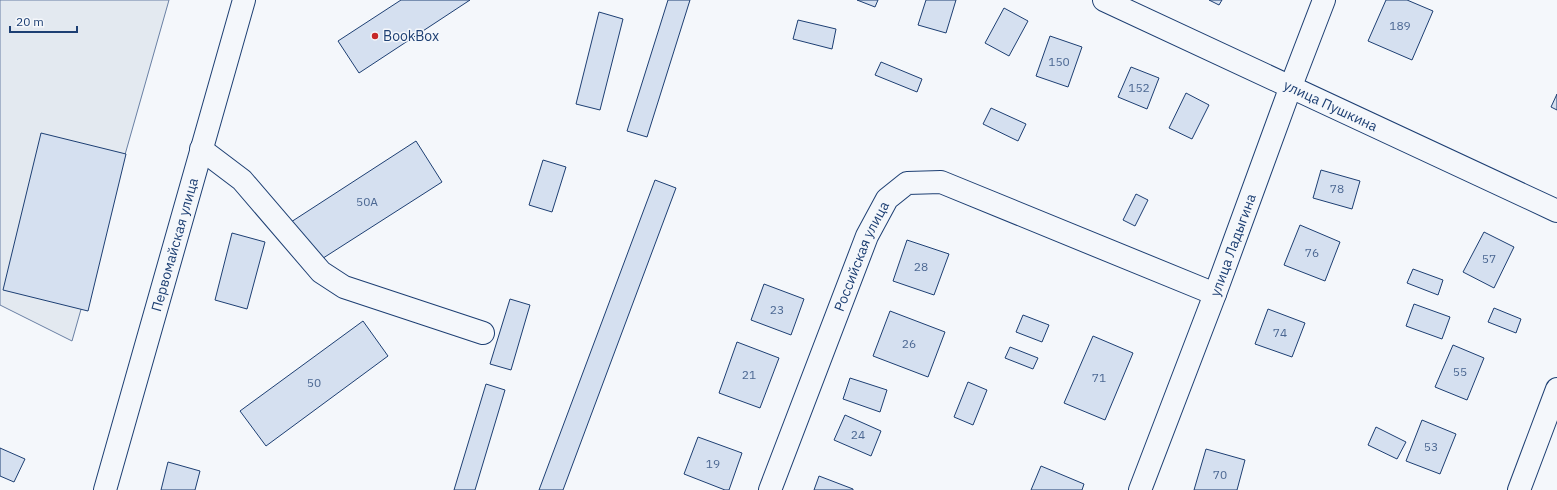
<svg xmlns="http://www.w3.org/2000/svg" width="1557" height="490" font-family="'IBM Plex Sans',sans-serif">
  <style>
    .green { fill: #e3e9f0; stroke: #687fa3 }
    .building { fill: #d5e0f0; stroke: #1d3f73 }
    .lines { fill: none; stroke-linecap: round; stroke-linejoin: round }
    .minor-casing { stroke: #1d3f73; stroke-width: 24 }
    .minor { stroke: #f4f7fb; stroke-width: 22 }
    .poi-dot { fill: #c62828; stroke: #f4f7fb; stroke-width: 1.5 }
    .labels { text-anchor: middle; stroke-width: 3; stroke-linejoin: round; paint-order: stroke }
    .number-label { font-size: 12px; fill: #4b6792 }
    .poi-label { font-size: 14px; fill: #1d3f73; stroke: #f4f7fb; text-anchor: start }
    .street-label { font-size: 14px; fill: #1d3f73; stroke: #f4f7fb }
  </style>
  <rect width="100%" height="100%" fill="#f4f7fb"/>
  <!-- green -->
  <path class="green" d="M0,0h169l-97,341 -72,-36z"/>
  <!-- building -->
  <path class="building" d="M401,0h69l-111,73 -21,-32z
    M668,0h22l-43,137 -20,-6z
    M857,0h21l-3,7z
    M926,0h30l-10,33 -28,-8z
    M1209,0h13l-3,5z
    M1386,0h21l26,11 -21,49 -44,-19z
    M1004,8l24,13 -19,35 -24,-13z
    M599,12l24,7 -23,91 -24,-6z
    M798,20l38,9 -4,20 -39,-10z
    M1050,36l32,11 -14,40 -32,-11z
    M881,62l41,17 -5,13 -42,-17z
    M1131,67l28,11 -12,31 -29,-12z
    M1186,93l23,12 -17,34 -23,-11z
    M1557,94v16l-6,-3z
    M991,108l35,16 -8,17 -35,-17z
    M41,133l85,21 -38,157 -85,-21z
    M416,141l26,41 -125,80 -26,-40z
    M543,160l23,7 -14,45 -23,-7z
    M1321,170l39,11 -8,28 -39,-11z
    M655,180l21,8 -113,302h-24z
    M1136,194l12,6 -13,26 -12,-6z
    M1300,225l40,17 -15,39 -41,-16z
    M1484,232l30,15 -20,41 -31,-16z
    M232,233l33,9 -18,67 -32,-9z
    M907,240l42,14 -15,41 -41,-14z
    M1413,269l30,11 -5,15 -31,-12z
    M764,284l40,15 -13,36 -40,-15z
    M510,299l20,6 -19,65 -21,-6z
    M1414,304l36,13 -8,22 -36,-13z
    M1494,308l27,11 -5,14 -28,-11z
    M1268,309l37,14 -13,34 -37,-13z
    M890,311l55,21 -17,45 -55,-21z
    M1023,315l26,10 -7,17 -26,-10z
    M363,321l25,35 -122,90 -26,-35z
    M1093,336l40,17 -28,67 -41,-17z
    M737,342l42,16 -19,50 -41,-15z
    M1453,345l31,13 -17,42 -32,-13z
    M1010,347l28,11 -5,11 -28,-11z
    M850,378l37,12 -7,22 -37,-13z
    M968,382l19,8 -14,35 -19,-8z
    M486,384l19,6 -30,100h-21z
    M845,415l36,16 -10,25 -37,-16z
    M1422,420l34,14 -16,40 -34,-13z
    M1376,427l30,15 -9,17 -29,-14z
    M698,437l44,16 -13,37h-4l-41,-16z
    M0,448l25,11 -11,23 -14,-6z
    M1206,449l39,11 -8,30h-43z
    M168,462l32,9 -5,19h-34z
    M1041,466l43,18 -2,6h-51z
    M819,476l34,13v1h-39z"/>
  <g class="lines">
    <!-- minor casing -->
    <g class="minor-casing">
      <g id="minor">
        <path id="s1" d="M1104,0l453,211"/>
        <path d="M201,149l41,31 79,92 23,15 139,46"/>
        <path id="s2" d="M105,490l139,-490"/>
        <path id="s3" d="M770,490l97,-254 20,-37 20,-16 34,-1 274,112"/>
        <path id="s4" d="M1140,490l75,-196 76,-208 33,-86"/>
        <path d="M1519,490l38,-101"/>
      </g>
    </g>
    <!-- minor -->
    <use href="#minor" class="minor"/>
  </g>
  <!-- markers -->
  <circle class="poi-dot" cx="375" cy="36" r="4"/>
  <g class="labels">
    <!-- number labels -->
    <g class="number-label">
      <text x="1400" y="30">189</text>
      <text x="1059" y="66">150</text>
      <text x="1139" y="92">152</text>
      <text x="1337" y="193">78</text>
      <text x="367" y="206">50А</text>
      <text x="1312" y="257">76</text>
      <text x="1489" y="263">57</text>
      <text x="921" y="271">28</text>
      <text x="777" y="314">23</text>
      <text x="1280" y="337">74</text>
      <text x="909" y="348">26</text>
      <text x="1460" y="376">55</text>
      <text x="749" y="379">21</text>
      <text x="1099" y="382">71</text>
      <text x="314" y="387">50</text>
      <text x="858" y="439">24</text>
      <text x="1431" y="451">53</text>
      <text x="713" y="468">19</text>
      <text x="1220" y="479">70</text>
    </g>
    <!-- poi labels -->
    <g class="poi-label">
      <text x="383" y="41">BookBox</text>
    </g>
    <!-- street labels -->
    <g class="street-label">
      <text dy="5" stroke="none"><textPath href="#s1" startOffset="250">улица Пушкина</textPath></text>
      <text dy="5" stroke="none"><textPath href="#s2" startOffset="255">Первомайская улица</textPath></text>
      <text dy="5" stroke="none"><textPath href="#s4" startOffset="262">улица Ладыгина</textPath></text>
      <text dy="5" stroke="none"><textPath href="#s3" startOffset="251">Российская улица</textPath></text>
    </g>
  </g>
  <!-- scale -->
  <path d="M10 26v6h67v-6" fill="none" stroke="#1d3f73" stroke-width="2"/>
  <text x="16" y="26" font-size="12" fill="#1d3f73" stroke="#f4f7fb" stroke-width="3" paint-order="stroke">20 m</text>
</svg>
